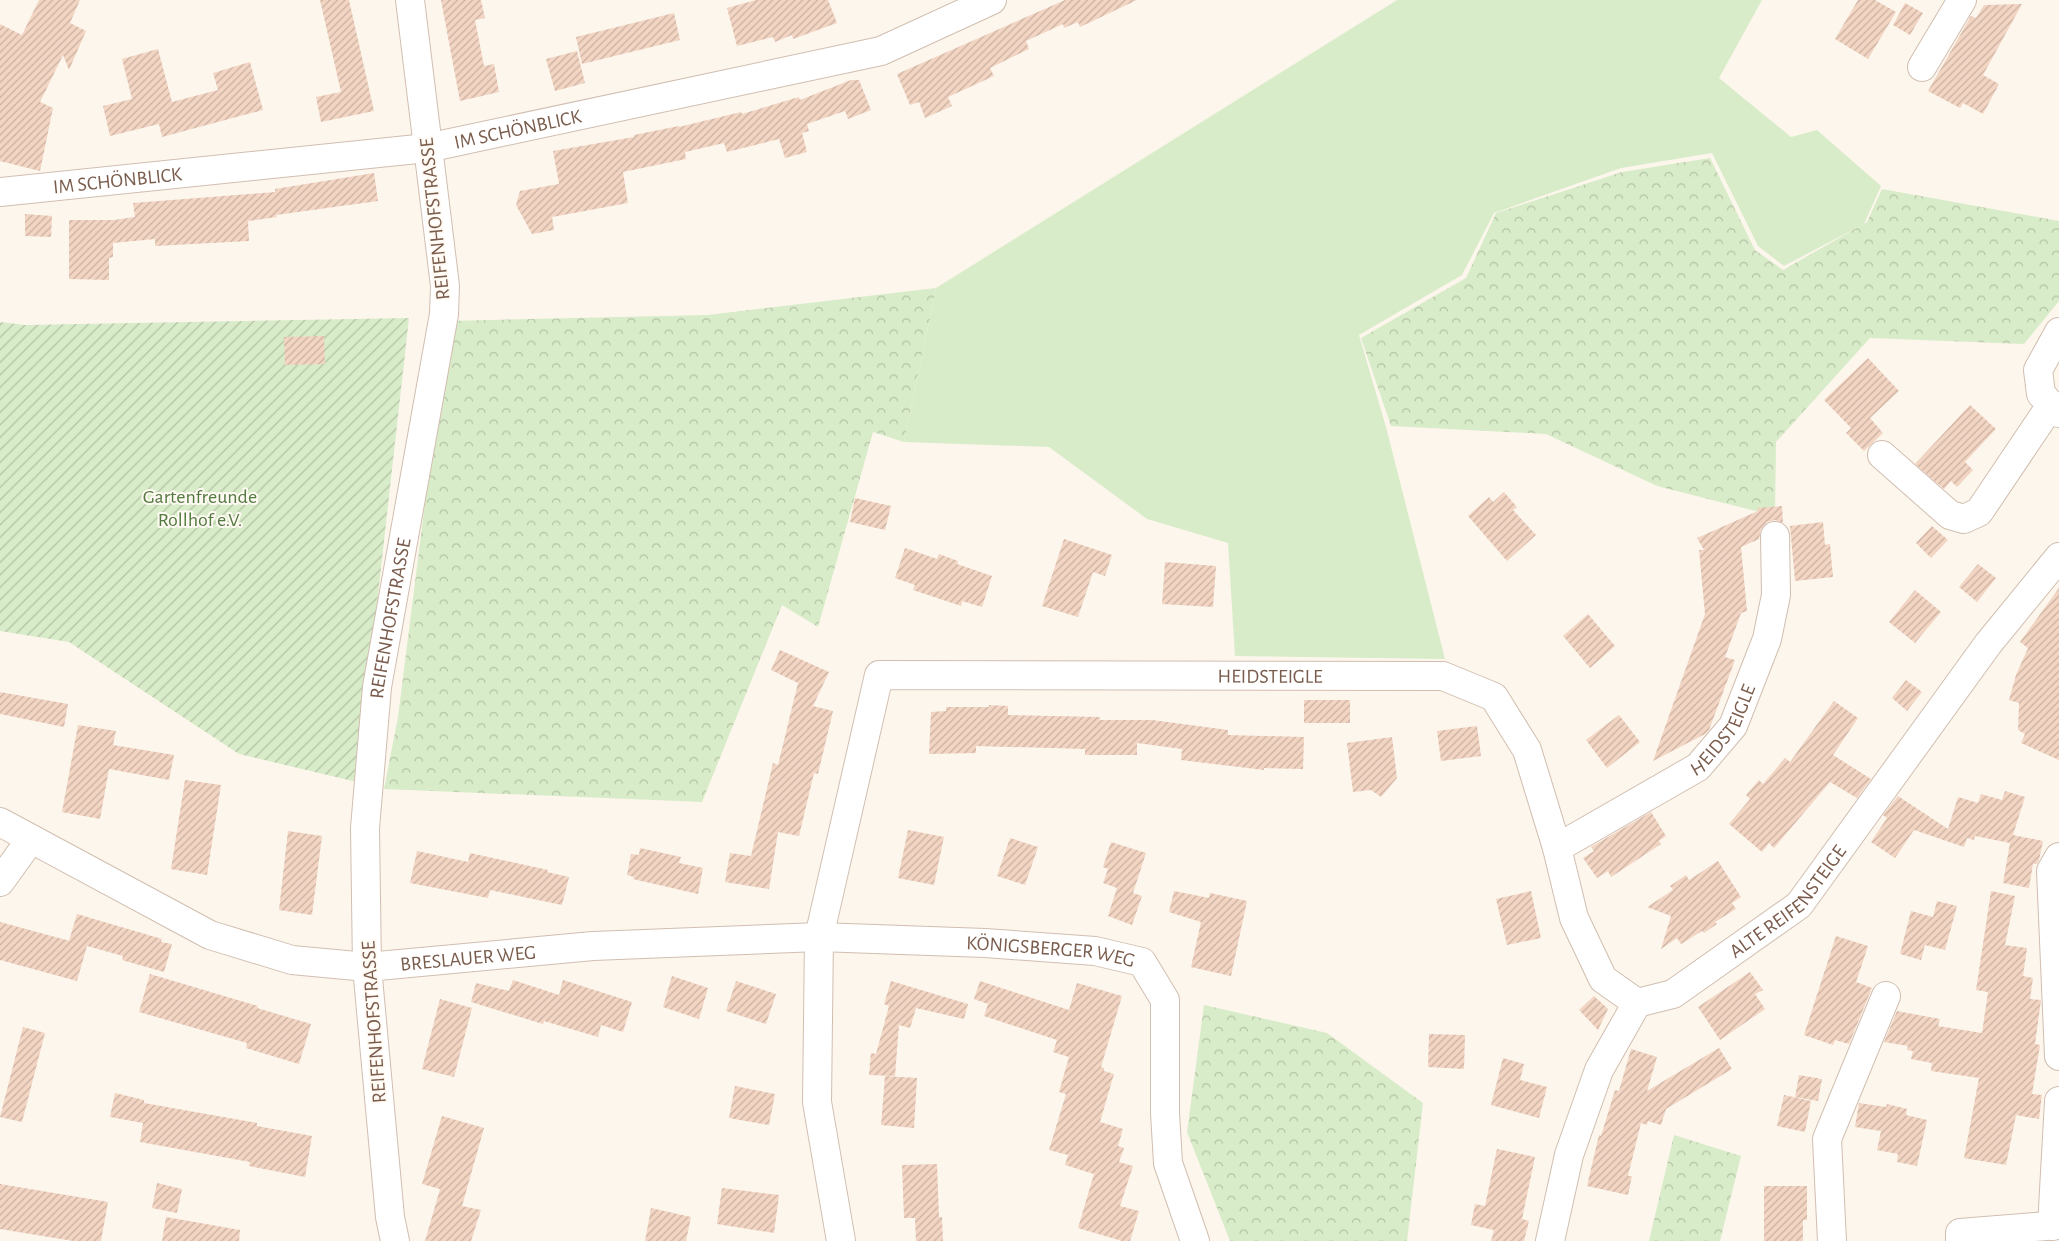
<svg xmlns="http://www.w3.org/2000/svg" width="2059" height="1241" font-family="'Alegreya Sans',sans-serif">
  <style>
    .grass { fill: #d8ecc9 }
    .forest { fill: url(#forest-crowns) }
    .garden { fill: url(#garden-furrows) }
    .building { fill: url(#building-hatch) }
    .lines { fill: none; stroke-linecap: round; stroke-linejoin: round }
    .street-casing { stroke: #d1beb0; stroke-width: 30 }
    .street { stroke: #fff; stroke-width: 28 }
    .labels { text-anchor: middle; stroke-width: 4; stroke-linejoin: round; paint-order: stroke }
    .street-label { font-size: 20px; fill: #7a5c4d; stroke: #fffaf3 }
    .park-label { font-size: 20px; fill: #537a41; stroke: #fffaf3 }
  </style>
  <defs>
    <pattern id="forest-crowns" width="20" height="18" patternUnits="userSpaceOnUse" patternTransform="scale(1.25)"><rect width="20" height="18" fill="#d8ecc9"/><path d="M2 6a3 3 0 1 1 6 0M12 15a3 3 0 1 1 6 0" fill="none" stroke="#b4c2a5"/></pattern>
    <pattern id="garden-furrows" width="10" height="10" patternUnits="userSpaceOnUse" patternTransform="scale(1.25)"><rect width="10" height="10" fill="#d8ecc9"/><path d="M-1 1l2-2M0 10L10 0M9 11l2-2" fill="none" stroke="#b4c2a5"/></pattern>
    <pattern id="building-hatch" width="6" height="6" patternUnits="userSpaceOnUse" patternTransform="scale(1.25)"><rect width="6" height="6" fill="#f3d5c3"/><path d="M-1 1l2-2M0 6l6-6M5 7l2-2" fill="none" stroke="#cab0a1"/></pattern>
  </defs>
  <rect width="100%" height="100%" fill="#fdf6ec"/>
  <!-- grass -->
  <path class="grass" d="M1397,0h365l-43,78 72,59 26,-7 64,56 -17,38 -80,42 -26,-20 -46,-93 -91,15 -127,45 -32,62 -103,60 27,92 59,232 -210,-3 -7,-113 -81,-24 -98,-72 -145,-5 32,-154z"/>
  <!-- forest -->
  <path class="forest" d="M1710,158l45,92 28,20 84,-48 15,-33 177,32v80l-35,43 -154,-6 -94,104 -1,74 -118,-30 -111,-52 -155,-8 -30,-88 105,-60 30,-65 126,-41z
    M936,288l-32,154 -31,-10 -55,195 -36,-22 -80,197 -318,-13 14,-72 50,-396 260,-6z
    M1204,1005l123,28 96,70 -16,138h-177l-43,-109z
    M1674,1135l67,21 -21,85h-71z"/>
  <!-- garden -->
  <path class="garden" d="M409,318l-52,464 -118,-28 -170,-112 -69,-11v-309l25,3z"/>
  <!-- building -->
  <path class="building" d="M39,0h41l-10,23 16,8 -17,39 -6,-15 -23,47 13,6 -13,63 -40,-10v-137l22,11z
    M320,0h29l25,111 -53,11 -5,-25 25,-5z
    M441,0h40l4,18 -10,2 9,46 10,-2 5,28 -39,9z
    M756,0h72l9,23 -44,16 -1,-4 -17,7 -2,-5 -36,9 -10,-38z
    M1065,0h72l-57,27 -2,-5 -14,6 -1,-4 -37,17 3,8 -39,19 4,8 -46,21 4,9 -27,12 -6,-16 -9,3 -13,-31z
    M1858,0h17l21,12 -28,47 -33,-20z
    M1905,3l18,10 -13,22 -17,-10z
    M2022,4l-39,71 16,9 -16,30 -20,-11 -3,5 -32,-17 43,-75 5,2 8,-13z
    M674,13l6,27 -98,24 -6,-27z
    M158,49l14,53 46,-12 -5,-17 37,-11 13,48 -101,27 -3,-13 -49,12 -7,-30 29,-7 -10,-40z
    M577,51l8,32 -30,8 -9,-32z
    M851,80h8l12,30 -23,9 -3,-8 -38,13 2,7 -7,2 5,19 -22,6 -6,-19 -52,13 -3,-9 -39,9 1,7 -63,13 5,31 -76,14 2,13 -22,4 -16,-29 4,-14 39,-7 -6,-33 81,-14v-2l45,-9v1l62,-15 1,2 57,-17 1,3z
    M374,173l4,28 -102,14 1,2 -29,4 1,20 -94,5v-7l-42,4v14l-4,1v22l-40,-1v-59h45l21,-3 -2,-14 142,-11v-3z
    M25,214l27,2 -1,21 -26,-1z
    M324,336l1,28 -40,1 -1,-28z
    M1868,358l31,33 -29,27 13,15 -19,18 -18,-18 5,-5 -27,-28z
    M1970,405l26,24 -31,33 8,8 -16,17 -6,-6 -7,8 -29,-25z
    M1504,492l13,15 -4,3 23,25 -29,26 -39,-45 21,-19 4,5z
    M855,498l36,8 -6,24 -35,-8z
    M1782,506l1,17 -8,-3 -8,2 -6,7 -2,10 -18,8 6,64 -6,2 -16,44 10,3 -26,70 -4,4 -52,27 52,-147 -6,-64h5l-7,-12 61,-27 -1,-3z
    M1823,522l2,23 5,-1 3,33 -38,4 -5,-55z
    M1932,526l16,14 -17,18 -15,-15z
    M1064,539l48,16 -7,21 -12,-4 -15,45 -36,-11z
    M905,548l32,11 2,-5 19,7 -1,3 35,12 -10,31 -20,-6 -1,5 -48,-16 2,-5 -20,-7z
    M1165,562l51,4 -3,41 -51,-3z
    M1978,564l18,14 -19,24 -18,-15z
    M2059,588v172l-38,-17 4,-9 -7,-4 1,-27 -10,-3 7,-25 12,-27 -8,-6z
    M1915,590l26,22 -26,31 -26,-21z
    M1588,614l27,32 -25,22 -27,-32z
    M780,650l49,22 -16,34 20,5 -15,63 -4,-1 -15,63 -21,-4 -9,57 -44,-7 5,-29 21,3 22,-93 5,2 20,-82 -27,-13z
    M1906,680l16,12 -15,19 -15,-13z
    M0,692l68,12 -4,23 -64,-13z
    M1304,700h46v23h-46z
    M1834,701l24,17 -25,37 38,24 -14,19 -27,-16 -56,66 -5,-5 -7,9 -33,-28 21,-25 -4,-4 13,-15 4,4 22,-26 5,4z
    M989,705l19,1v9l92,2v3h52l76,10v5l76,2 -1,32 -39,-1v2l-83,-10 1,-11 -45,-6v12h-52v-6l-109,-3v7l-47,1 2,-42 15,-1v-4h43z
    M1619,715l21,27 -33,26 -21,-28z
    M78,725l38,6 -3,14 61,10 -5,25 -60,-11 -9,50 -38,-7z
    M1477,726l4,30 -40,5 -4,-30z
    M1392,737l5,41 -16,19 -10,-7 -18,2 -6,-49z
    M185,780l36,5 -14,90 -36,-6z
    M2005,791l20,6 -12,38 30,6 -4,19 -2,4h-4l-4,24 -26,-5 7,-40 -35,-7 -1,4 -7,-2 -3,9 -50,-17 -19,28 -24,-16 16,-24 -4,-3 15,-19 50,33 10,-32 20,6 3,-9 21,6z
    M1651,812l15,24 -7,5 2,3 -50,33 -3,-6 -11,7 -14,-20 11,-7 -3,-4z
    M908,830l36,7 -10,48 -36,-7z
    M288,831l34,5 -10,79 -33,-5z
    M1010,838l28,9 -13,38 -28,-9z
    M1111,842l35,11 -13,40 9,3 -10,29 -24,-9 9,-28 -14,-5 5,-14 -5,-2z
    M640,848l41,9 -2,6 24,5 -5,26 -65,-15 1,-2 -7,-2 4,-21 8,1z
    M417,851l51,11 2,-9 78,17 -1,2 22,5 -7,28 -72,-15 -2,8 -78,-15z
    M1718,861l23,36 -9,6 4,6 -21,13 2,2 -13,9 -2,-2 -21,13 -4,-6 -16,11 10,-33 -24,-9 26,-17 -3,-4 16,-11 3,5z
    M1174,891l35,7 1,-5 37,8 -16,75 -40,-9 10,-45 -32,-10z
    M1531,891l10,47 -34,7 -11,-46z
    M1991,891l24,5 -10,49 22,3 -4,28 10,2 -3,21 11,1 -6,44 5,1 -8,49 10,1 -3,24 -23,-4 -10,50 -42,-7 15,-80 -48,-7 1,-8 -21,-4 2,-8 -6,-1 1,-4 -24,-4 13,-31 43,8 -2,7 44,7 6,-41 -12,-2z
    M1937,901l20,5 -12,44 -20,-5 -4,15 -21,-6 11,-43 22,6z
    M77,914l85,25 -1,3 11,2 -8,28 -42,-12 1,-4 -36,-10 -10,35 -77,-21v-38l81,22 -12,-3z
    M1836,936l32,10 -12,36 16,6 -23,56 -14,-4 -2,5 -29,-10z
    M1750,972l13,18 -8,4 10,15 -45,31 -22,-33z
    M150,974l108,32 -1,2 54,16 -12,40 -53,-16 1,-5 -108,-31z
    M672,976l36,12 -9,31 -36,-12z
    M513,980l46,15 4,-15 69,22 -9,30 -22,-7 -3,12 -54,-16 -1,3 -72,-22 5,-19 33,8z
    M736,981l40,13 -10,30 -40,-13z
    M891,981l77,23 -4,15 -48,-11 -6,20 -11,-3 -4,51 -26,-1 2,-22 5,1 13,-48 -5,-2z
    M980,981l89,29 8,-27 45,13 -21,71 3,1v3l10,3 -14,48 23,7 -5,17 6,2 -5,14 14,4 -13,40 19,5 -9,30h-8l-44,-13 16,-54 -29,-9 3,-10 -19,-5 17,-56 -7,-2 10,-35 -16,-5 4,-12 -73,-24 4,-12 -14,-5z
    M1594,996l14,13 -10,21 -19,-20z
    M440,999l32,9 -18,69 -32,-8z
    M23,1027l22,6 -23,89 -22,-5z
    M1429,1034l36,1 -1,34 -36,-2z
    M1719,1048l13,21 -66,40 -5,16 -13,-4 -1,4 -6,-2 -13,53h4l-4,19 -41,-9 12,-51 2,1 14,-46 4,1 12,-42 26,8 -10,34z
    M1503,1058l21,6 -4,16 27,7 -8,31 -48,-13z
    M1799,1075l23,4 -4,22 -23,-4z
    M885,1076l32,2 -3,50 -33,-3z
    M735,1086l40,8 -6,31 -40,-7z
    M115,1093l29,7v3l113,20v3l55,10 -7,41 -56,-11 1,-4 -110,-20 3,-19 -33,-6z
    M1784,1095l27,6 -6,31 -28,-6z
    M1859,1103l27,4 1,-3 20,5 -1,6 21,5 -10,46 -20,-4 1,-8 -21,-4 4,-19 -26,-4z
    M442,1116l42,12 -22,78 19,4 -10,31h-46l15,-52 -18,-5z
    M1497,1149l38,8 -13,62 7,2 -5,20h-33l3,-11 -23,-5 4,-21 10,2z
    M937,1164l2,53h3l1,24h-27l-1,-23h-11l-2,-53z
    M157,1183l25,6 -5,24 -25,-5z
    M0,1184l108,18 -7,39h-28l-73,-12z
    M1764,1186h43v34h-4v21h-39z
    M722,1188l57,7 -5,38 -57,-9z
    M651,1208l40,9 -5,24h-41z
    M166,1217l74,13 -1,11h-77z"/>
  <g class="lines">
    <!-- street casing -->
    <g class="street-casing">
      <g id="street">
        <path d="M1922,67l40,-67"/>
        <path id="s1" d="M0,192l427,-44 454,-97 111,-51"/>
        <path d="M2059,332l-21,38 3,24 18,19"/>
        <path d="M1882,455l68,60 14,4 15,-7 72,-107"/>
        <path id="s2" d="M0,822l210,113 82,25 75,7 226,-21 226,-9 166,6 110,8 47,11 23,38v113l3,50 27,78"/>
        <path id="s3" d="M1557,848l141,-81 35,-41 34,-87 9,-44 -1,-59"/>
        <path d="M2059,857l-8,14 8,185"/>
        <path d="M0,882l31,-43"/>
        <path d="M2052,1226l7,-125"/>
        <path id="s4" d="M395,1241l-5,-24 -23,-250 -2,-139 12,-141 67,-373 1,-28 -35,-286"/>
        <path id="s5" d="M841,1241l-24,-139 2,-165 60,-262 564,1 51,21 33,53 30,98 17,70 29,61 34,24"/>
        <path id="s6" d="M1550,1241l19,-86 30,-85 38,-67 36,-9 126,-89 189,-261 71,-87"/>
        <path d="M1832,1241l-5,-102 59,-143"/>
        <path d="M1960,1241v-8l99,-8"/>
      </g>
    </g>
    <!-- street -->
    <use href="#street" class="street"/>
  </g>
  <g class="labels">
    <!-- street labels -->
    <g class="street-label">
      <text dy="7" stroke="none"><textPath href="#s1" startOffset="522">IM SCHÖNBLICK</textPath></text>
      <text dy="7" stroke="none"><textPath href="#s1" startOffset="118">IM SCHÖNBLICK</textPath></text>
      <text transform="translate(434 219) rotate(-96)" y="7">REIFENHOFSTRASSE</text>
      <text dy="7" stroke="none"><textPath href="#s4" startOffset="626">REIFENHOFSTRASSE</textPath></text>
      <text dy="7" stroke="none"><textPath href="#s5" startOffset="966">HEIDSTEIGLE</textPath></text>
      <text dy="7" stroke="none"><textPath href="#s3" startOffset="208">HEIDSTEIGLE</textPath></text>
      <text dy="7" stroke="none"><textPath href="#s6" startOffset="441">ALTE REIFENSTEIGE</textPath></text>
      <text dy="7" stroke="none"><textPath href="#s2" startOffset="1085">KÖNIGSBERGER WEG</textPath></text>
      <text dy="7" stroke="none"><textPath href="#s2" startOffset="501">BRESLAUER WEG</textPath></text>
      <text transform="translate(373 1022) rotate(-94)" y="7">REIFENHOFSTRASSE</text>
    </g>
    <!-- park labels -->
    <g class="park-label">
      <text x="200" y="503">Gartenfreunde<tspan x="200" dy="23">Rollhof e.V.</tspan></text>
    </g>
  </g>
</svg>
